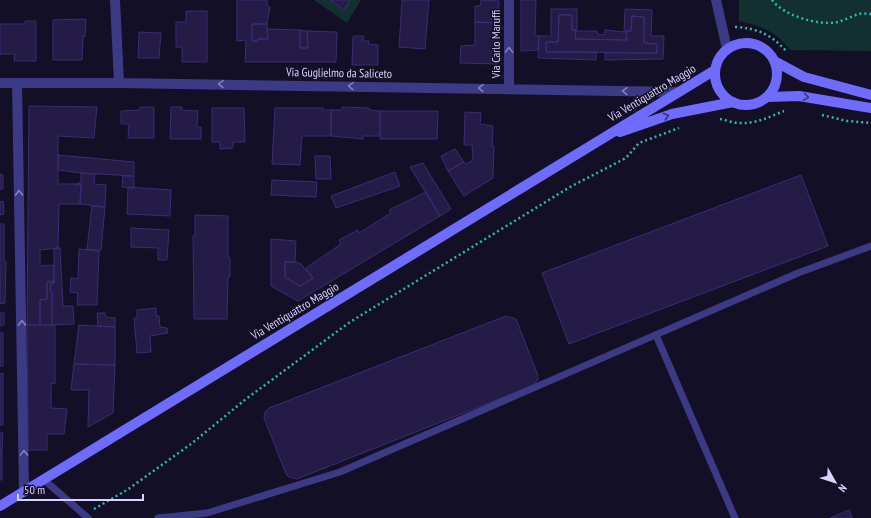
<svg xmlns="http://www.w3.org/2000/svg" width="871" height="518" font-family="'PT Sans Narrow',sans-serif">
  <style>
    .green { fill: #12302f }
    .building { fill: #241b47; stroke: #3b2d73 }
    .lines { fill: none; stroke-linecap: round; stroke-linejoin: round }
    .path { stroke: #2fb8b0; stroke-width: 2.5; stroke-dasharray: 2 3; stroke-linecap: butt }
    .lane { stroke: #3d3a85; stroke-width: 7 }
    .street { stroke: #3d3a85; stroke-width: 10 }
    .secondary { stroke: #6f6bff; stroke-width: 10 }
    .oneway { stroke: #837fbc }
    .oneway2 { stroke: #38347d }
    .labels { text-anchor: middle; stroke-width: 3; stroke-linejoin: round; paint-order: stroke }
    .street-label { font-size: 12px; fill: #d9d4ff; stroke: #130f26 }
  </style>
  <rect width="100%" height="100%" fill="#130f26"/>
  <!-- green -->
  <path class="green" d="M314,0h47l-14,23z
    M739,0h132v51l-81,-1c-16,-20 -27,-23 -51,-29z"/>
  <!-- building -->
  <path class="building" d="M237,0h30v6l3,1 -3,17h-15v17h6v-2h10l-1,-10 33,1v18h8l-1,-17 30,1 -1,30h-91l1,-22 -9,1z
    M330,0h20l-6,10z
    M402,0h27l-4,49 -26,-2z
    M481,0l18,1 -1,22 -23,-1v-16h5z
    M521,0h15l-1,35 4,1 -1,14 -17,1z
    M551,9h26v22h20l1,3 6,1 1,-5 19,2 1,-23 27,1 -1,26h13l-1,23 -58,1v-7h52v-9l-13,-1v-26l-12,-1 -1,15h-5l1,9 -52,-1 1,-9h-4v-15h-13l-1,27h-12v10h50v8l-58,-2 1,-22h12z
    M186,11h21v51h-25v-15h-6v-25h10z
    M559,15h13v15h4l-1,9 52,1 -1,-9h5l1,-15 12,1v26l13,1v9l-111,-1v-10h12z
    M86,19l-1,18 -2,-1 -1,24h-29v-40z
    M25,21h11v40h-22l1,-7h-15v-30h25z
    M475,22l23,1v41l-38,-1 1,-17 14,-1z
    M252,24h15l1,15h-10v2h-6z
    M300,30l7,1 1,17h-8z
    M139,32l22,1 -2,25h-21z
    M353,36h11l-1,5h6l-1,3 10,1v20h-26z
    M29,106l68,1 -3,31 -36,-2v48h23l-1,20h-21l-1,44 -18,2v16l14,-1v16l-7,1v17l-7,1v25h-13z
    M140,107h14v31h-26l1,-14h-8v-13l19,-1z
    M171,107h11l-1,3 17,1 -1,16h4v12h-31z
    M342,107l27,1v2l11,1v25h-17v3l-32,-3v-26h11z
    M212,108h32l1,34h-12v6l-13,1v-7h-8z
    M275,108h48v2h8v26h-29l-2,29 -28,-1z
    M380,111h58l-1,28h-57z
    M465,112l16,1 -1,11 13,2 -1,20h2l-1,32 -29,18 -16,-25 16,-9 2,2 7,-4 -1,-15h-8z
    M455,149l9,13 -16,9 -7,-15z
    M58,155l76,7v14l-53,-3 -23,-3z
    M315,156h15l1,23h-15z
    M423,163l28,46 -11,7 -30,-49z
    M395,172l5,14 -64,22 -5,-12z
    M81,173l14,1 -1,10 12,1 -1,22 -25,-3 1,-20 -6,1 6,-3z
    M0,174l3,1v14h-3z
    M801,175l27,71 -259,98 -27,-71z
    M123,176h11v12l-12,-1z
    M272,180l45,2 -1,15 -45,-2z
    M128,187l43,3 -1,26 -43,-2z
    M426,192l14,24 -12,7 -130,78 -27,-15v-47l25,2 -1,21h-10v15l15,9 13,-8 -7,-10 35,-24 -2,-4 19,-10 1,3 32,-20 -2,-3z
    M3,201l1,13 -4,1v-13z
    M92,206l13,1 -4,43 -2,1 -12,-2z
    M195,215l33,1v41l2,1v19h-2l-1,42h-33l-1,-83h2z
    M0,224h4v37l2,1 -1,41 -5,1z
    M131,228l38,2 -2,30h-9v-12l-27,-1z
    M54,248h6l3,58h10l1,18 -22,1v-33l-2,-1 1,-8h3z
    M79,249l20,2 -2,54h-20l1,-12 -8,-1 1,-14 7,1z
    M285,262h11l5,2 12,14 -13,8 -15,-9z
    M54,281v2h-3l-1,8 2,1v33h-12v-25l7,-1v-17z
    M156,308v8h3l1,11 7,1 1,5 -18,3 1,16 -14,1 -3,-35h3v-8z
    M0,313h4v12l-4,1z
    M97,313h8l1,4 9,1v9l-17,-1z
    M506,316l10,3 21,54 1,6 -4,6 -237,94 -8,-2 -3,-3 -22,-56 1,-6 4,-4z
    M27,325h28v59l-4,-1v25l16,1 -3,25h-17v16h-19z
    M79,325l36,2v38l-41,-1z
    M0,333h3v33h-3z
    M74,364l41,1 -2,48 -25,14 1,-37h-18z
    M3,373v52h-3v-51z
    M0,433h3l-1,18h-2z
    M0,451h2v29h-2z
    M849,510l3,8h-22z"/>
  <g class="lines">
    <!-- path -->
    <path class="path" d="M772,0c12,16 47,26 66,22 7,-2 14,-6 21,-8 4,-1 8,0 12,0
      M735,27c22,1 37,8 51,24
      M822,115l25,6 24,2
      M720,119c6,1 13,4 19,4 17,1 30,-6 45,-12
      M94,509l33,-19 64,-46 55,-45 104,-77 220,-135 56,-29 13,-15 40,-15"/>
    <!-- lane -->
    <path class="lane" d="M656,335l79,183
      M43,479l45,39
      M158,518l49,-5 133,-41 458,-199 73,-27"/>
    <!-- street -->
    <path class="street" d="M115,0l4,83
      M509,0v89
      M716,0l11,49
      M0,83h119l559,9
      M17,83l7,409"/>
    <!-- secondary -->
    <path class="secondary" d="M715 74a31 31 0 1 1 62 0a31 31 0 1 1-62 0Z
      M774,61l30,16 67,18
      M767,97l32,-1 72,12
      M620,132l52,-18 61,-12
      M0,506l715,-436"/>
  </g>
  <!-- one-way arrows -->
  <defs><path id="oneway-chevron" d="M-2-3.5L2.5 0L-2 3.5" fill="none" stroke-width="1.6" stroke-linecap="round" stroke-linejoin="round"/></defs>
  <g class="oneway">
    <use href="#oneway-chevron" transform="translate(509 50) rotate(-90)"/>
    <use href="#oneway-chevron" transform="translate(221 84) rotate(-179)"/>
    <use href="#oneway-chevron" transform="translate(351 86) rotate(-179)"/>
    <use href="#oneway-chevron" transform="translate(481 88) rotate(-179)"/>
    <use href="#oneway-chevron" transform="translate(625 91) rotate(-179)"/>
    <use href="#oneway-chevron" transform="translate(19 193) rotate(-91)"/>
    <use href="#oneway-chevron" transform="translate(22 323) rotate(-91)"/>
    <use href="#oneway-chevron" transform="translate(24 453) rotate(-91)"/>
  </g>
  <g class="oneway2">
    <use href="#oneway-chevron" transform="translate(806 97) rotate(8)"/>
    <use href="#oneway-chevron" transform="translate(666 116) rotate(-18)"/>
  </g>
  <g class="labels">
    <!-- street labels -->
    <g class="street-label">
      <text transform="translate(496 44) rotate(-90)" y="4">Via Carlo Maruffi</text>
      <text transform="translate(339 73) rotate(1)" y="4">Via Guglielmo da Saliceto</text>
      <text transform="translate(652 93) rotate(-31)" y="4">Via Ventiquattro Maggio</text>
      <text transform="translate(295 311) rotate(-31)" y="4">Via Ventiquattro Maggio</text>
    </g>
  </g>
  <!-- north arrow -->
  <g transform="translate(835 482) rotate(129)" stroke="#130f26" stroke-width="3" paint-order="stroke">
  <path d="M0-3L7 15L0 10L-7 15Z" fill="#d9d4ff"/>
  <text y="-6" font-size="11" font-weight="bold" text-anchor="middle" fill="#d9d4ff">N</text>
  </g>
  <!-- scale -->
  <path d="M18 494v6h125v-6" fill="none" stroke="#d9d4ff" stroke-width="2"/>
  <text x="24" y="494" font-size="12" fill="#d9d4ff" stroke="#130f26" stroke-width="3" paint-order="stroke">50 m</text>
</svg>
